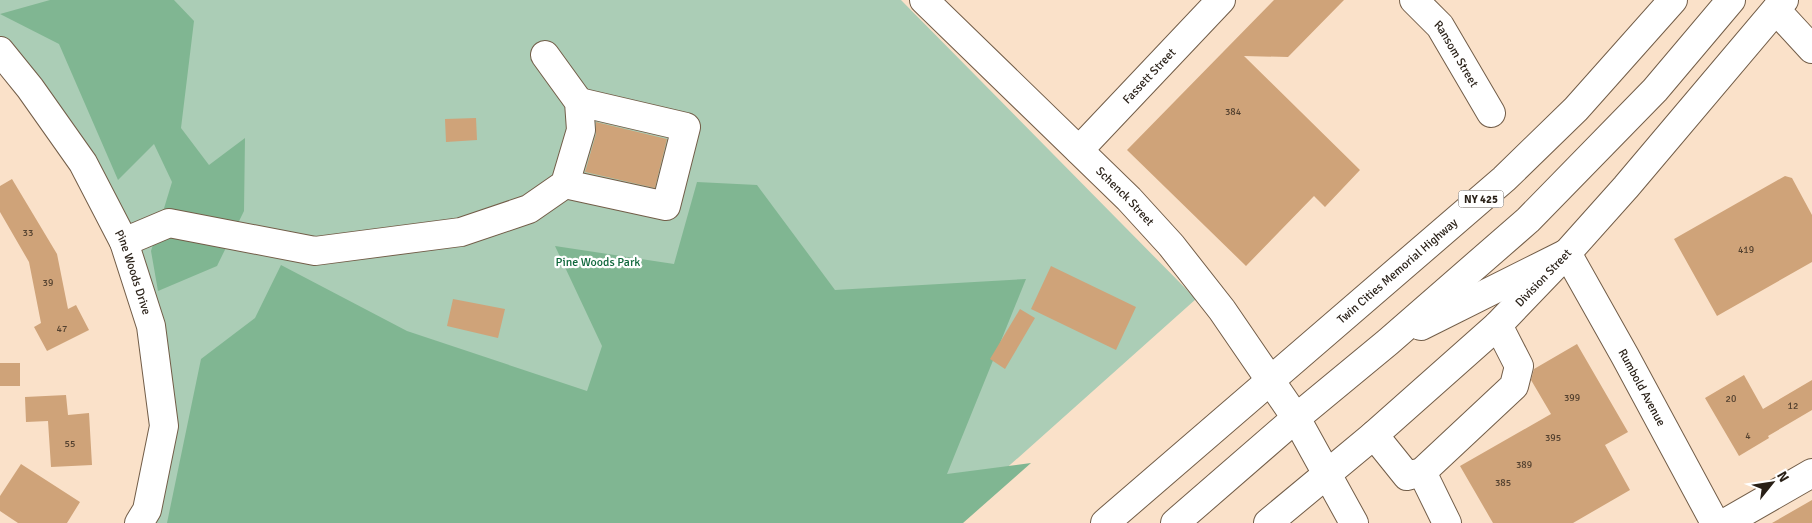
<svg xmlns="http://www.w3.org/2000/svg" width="1812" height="523" font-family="Signika,sans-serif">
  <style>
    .green { fill: #abcdb6 }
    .forest { fill: #80b692 }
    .building { fill: #cfa379 }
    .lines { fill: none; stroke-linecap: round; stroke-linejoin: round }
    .minor-casing { stroke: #725d48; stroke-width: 30 }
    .major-casing { stroke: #725d48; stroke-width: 30 }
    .minor { stroke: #fff; stroke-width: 28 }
    .major { stroke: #fff; stroke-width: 28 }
    .labels { text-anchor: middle; stroke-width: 4.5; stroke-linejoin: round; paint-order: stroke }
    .number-label { font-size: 10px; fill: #52402f }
    .shield { fill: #fff; stroke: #68625c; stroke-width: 1 }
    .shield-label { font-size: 11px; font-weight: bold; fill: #281f16 }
    .street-label { font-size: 12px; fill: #281f16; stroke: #fff }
    .park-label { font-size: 12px; fill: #0f673b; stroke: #fff }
  </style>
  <rect width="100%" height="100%" fill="#fae1c9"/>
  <!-- green -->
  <path class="green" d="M0,0h901l295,299 -251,224h-806l25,-97 -40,-184 -124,-191z"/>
  <!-- forest -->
  <path class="forest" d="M50,0h124l20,21 -13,107 28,37 36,-27 -1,73 -27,55 -59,25 -7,-40 21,-69 -18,-38 -36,36 -59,-136 -59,-30z
    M697,182l60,3 78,105 191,-11 -79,195 84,-11 -68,60h-796l34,-164 54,-41 26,-53 126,66 180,60 15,-45 -47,-100 119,18z"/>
  <!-- building -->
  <path class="building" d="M1274,0h70l-56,57 -44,-1 116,114 -35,37 -11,-11 -68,70 -119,-116z
    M476,118l1,22 -31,2 -1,-23z
    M596,122l71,17 -12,49 -70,-16 11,-38z
    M1785,176l7,2 20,37v47l-95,54 -43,-77z
    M12,179l45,75 11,55 8,-4 13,25 -42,21 -13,-24 7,-4 -12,-61 -29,-50v-26z
    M1051,266l85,41 -20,43 -85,-41z
    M453,299l52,10 -7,29 -51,-12z
    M1020,309l15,9 -30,51 -15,-10z
    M1577,344l51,88 -23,13 25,45 -57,33h-80l-33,-57 91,-52 -20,-34 3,-11z
    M0,363h20v23h-20z
    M1744,375l19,34 49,-29v30l-44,26 1,2 -30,18 -34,-58z
    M66,395l2,20 21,-2 3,52 -41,2 -3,-46 -22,1 -1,-25z
    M21,464l59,38 -13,21h-49l-18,-12v-15z
    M1812,500v23h-40z"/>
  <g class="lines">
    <!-- minor casing -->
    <g class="minor-casing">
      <g id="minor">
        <path id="s1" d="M924,0l205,199 42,46 51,65 74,108 58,105"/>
        <path id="s2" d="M1414,0l26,26 51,87"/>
        <path d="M1776,10l36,39"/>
        <path id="s3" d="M0,51l30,37 53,75 41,79 27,84 13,100 -17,84 -8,13"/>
        <path id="s4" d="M1079,150l142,-150"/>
        <path d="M565,184l101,22 20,-79 -107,-25"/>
        <path d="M124,242l45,-19 146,28 146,-19 68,-23 36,-25 16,-54 -2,-28 -34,-47"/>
        <path id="s5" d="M1567,253l58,103 90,167"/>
        <path d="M1374,435l33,41 15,-4 92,-86 5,-20 -21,-41"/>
        <path d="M1422,472l25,51"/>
        <path id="s6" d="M1268,523l106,-88 124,-110 69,-72 59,-66 158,-187"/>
        <path d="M1725,523l87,-50"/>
      </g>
    </g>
    <!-- major casing -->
    <g class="major-casing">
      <g id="major">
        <path d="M1421,326l146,-73"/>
        <path id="s7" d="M1105,523l399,-344 72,-70 97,-109"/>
        <path d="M1175,523l121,-105 92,-76 140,-122 127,-130 76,-90"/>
      </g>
    </g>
    <!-- minor -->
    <use href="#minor" class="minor"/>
    <!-- major -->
    <use href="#major" class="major"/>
  </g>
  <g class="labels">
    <!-- number labels -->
    <g class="number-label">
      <text x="1233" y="115">384</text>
      <text x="28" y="236">33</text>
      <text x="1746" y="253">419</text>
      <text x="48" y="286">39</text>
      <text x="62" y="332">47</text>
      <text x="1572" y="401">399</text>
      <text x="1731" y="402">20</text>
      <text x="1793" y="409">12</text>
      <text x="1748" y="439">4</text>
      <text x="1553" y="441">395</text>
      <text x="70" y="447">55</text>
      <text x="1524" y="468">389</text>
      <text x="1503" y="486">385</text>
    </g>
    <!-- shield labels -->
    <rect class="shield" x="1458.5" y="190.5" width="45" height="17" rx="4"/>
    <g class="shield-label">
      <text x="1481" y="203">NY 425</text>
    </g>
    <!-- street labels -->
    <g class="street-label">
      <text dy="4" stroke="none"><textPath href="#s2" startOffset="69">Ransom Street</textPath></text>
      <text dy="4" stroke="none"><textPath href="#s4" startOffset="102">Fassett Street</textPath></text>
      <text dy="4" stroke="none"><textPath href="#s1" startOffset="281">Schenck Street</textPath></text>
      <text dy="4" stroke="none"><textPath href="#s7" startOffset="386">Twin Cities Memorial Highway</textPath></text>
      <text dy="4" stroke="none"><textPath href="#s3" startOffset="260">Pine Woods Drive</textPath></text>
      <text dy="4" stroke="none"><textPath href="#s6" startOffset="369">Division Street</textPath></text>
      <text dy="4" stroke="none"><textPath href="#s5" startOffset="154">Rumbold Avenue</textPath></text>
    </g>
    <!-- park labels -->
    <g class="park-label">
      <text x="598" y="266">Pine Woods Park</text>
    </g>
  </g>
  <!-- north arrow -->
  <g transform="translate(1772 483) rotate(60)" stroke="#ffffff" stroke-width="4" paint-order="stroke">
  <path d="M0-4L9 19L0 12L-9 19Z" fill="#281f16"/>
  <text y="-8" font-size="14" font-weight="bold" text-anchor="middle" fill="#281f16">N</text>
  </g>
</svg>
